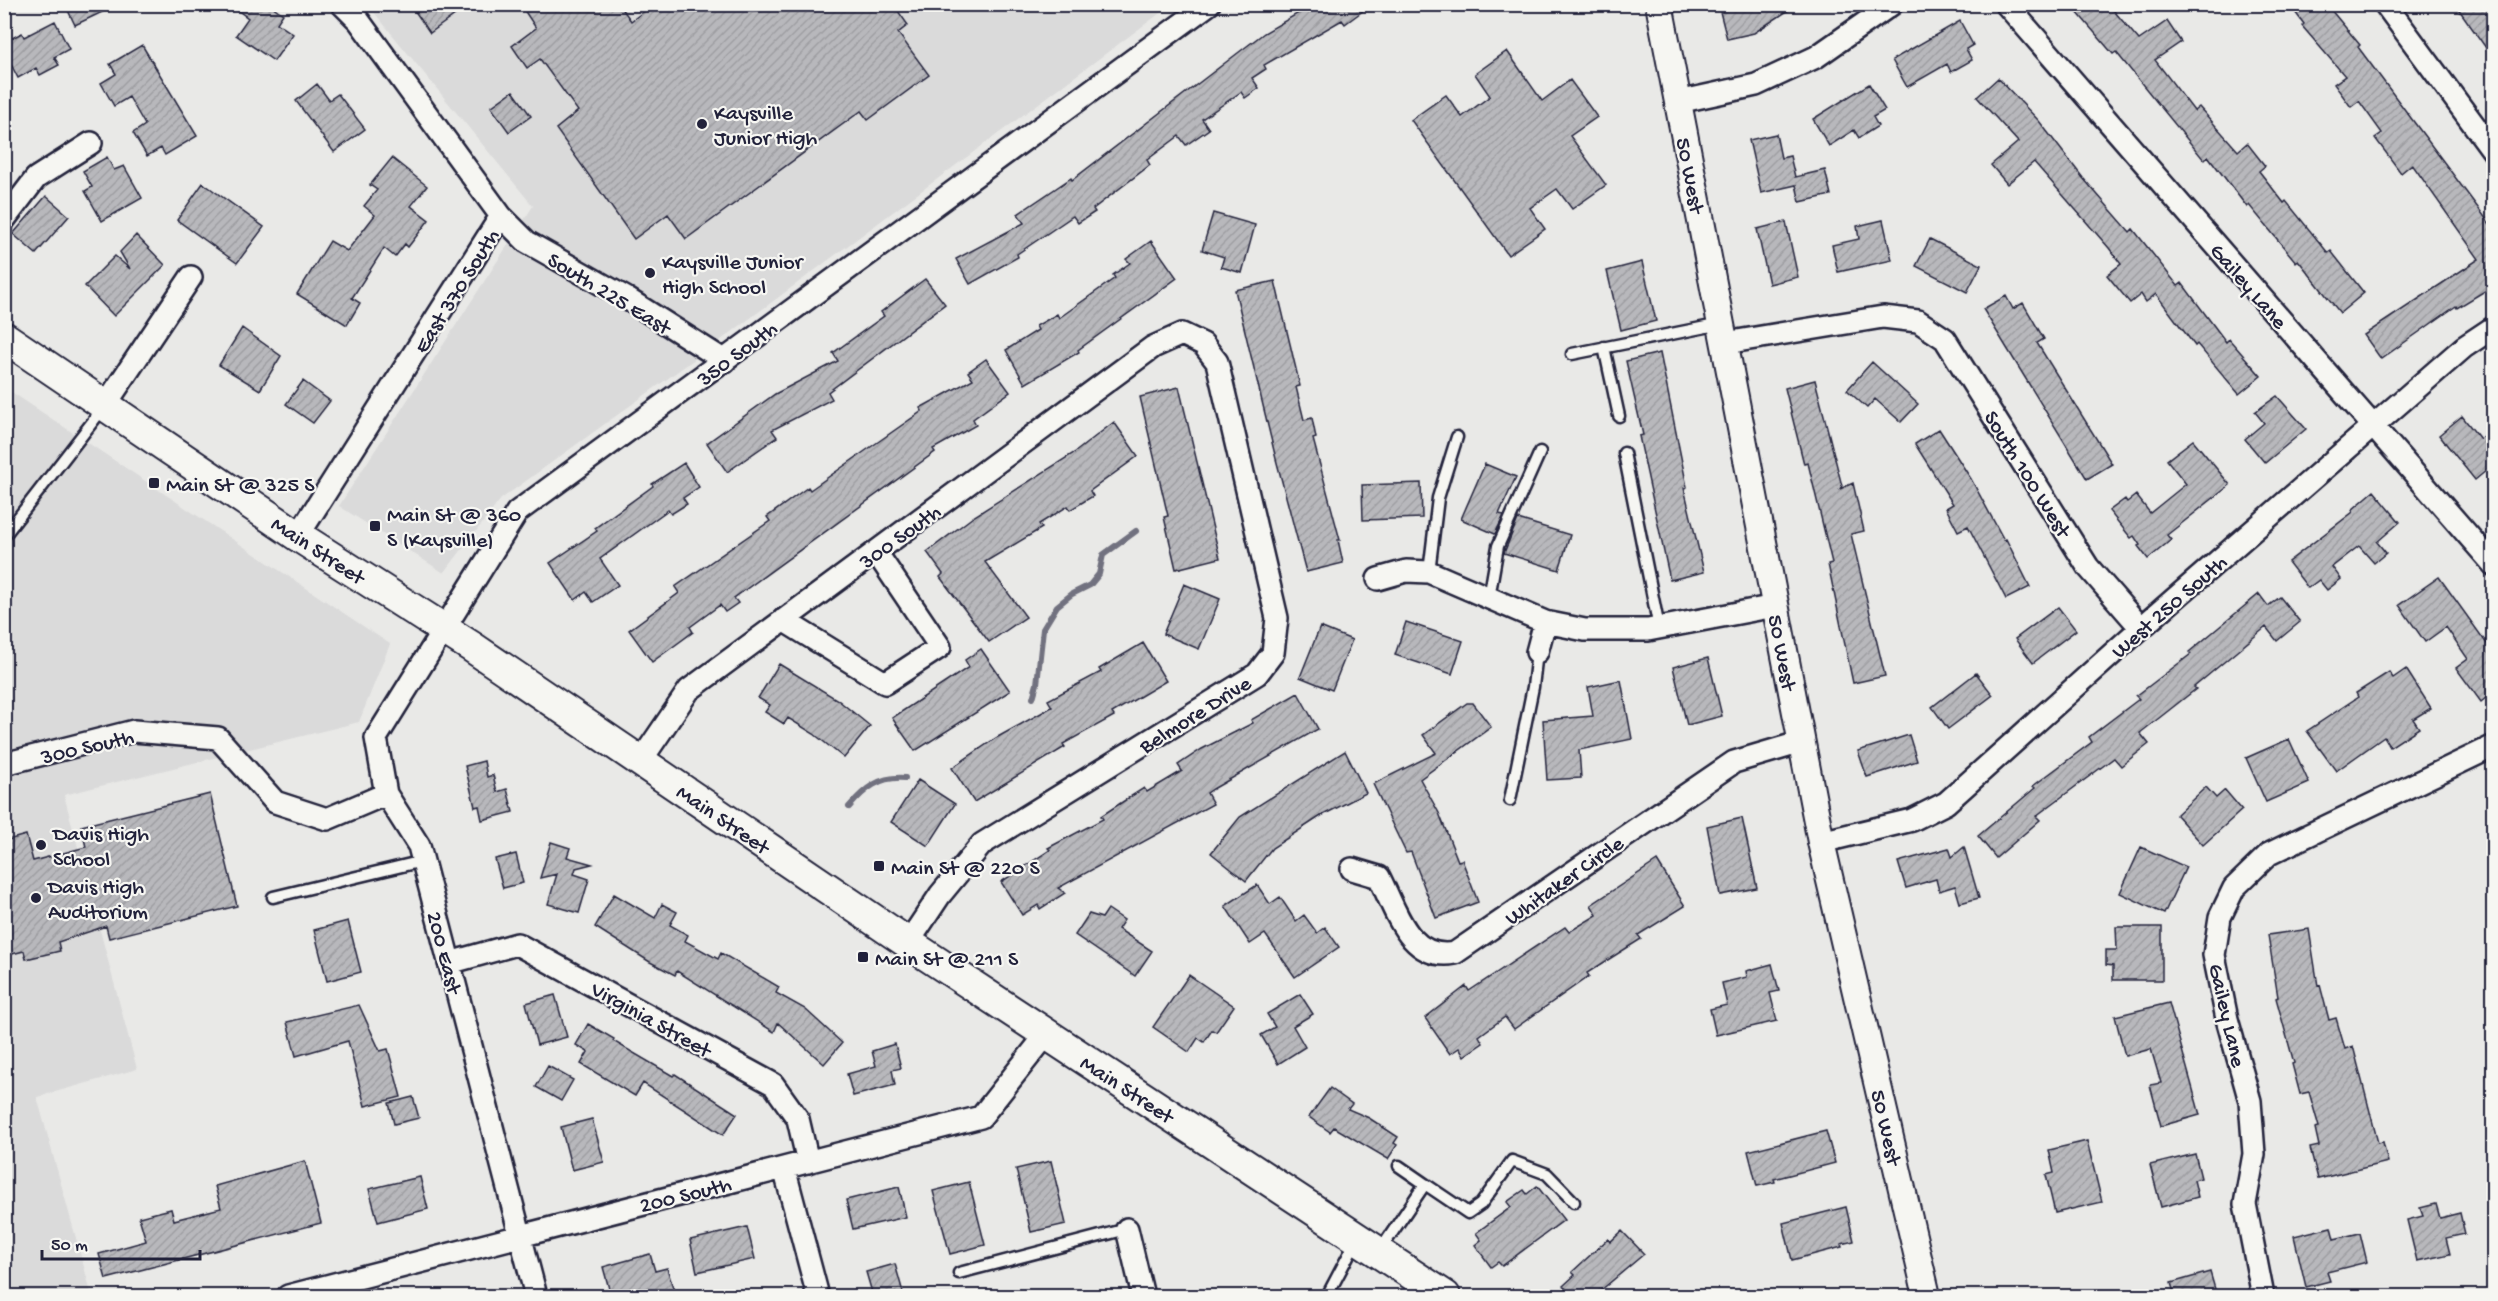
<svg xmlns="http://www.w3.org/2000/svg" width="2498" height="1301" font-family="'Gochi Hand',sans-serif">
  <style>
    .built { fill: #dadada }
    .lines { fill: none; stroke-linecap: round; stroke-linejoin: round }
    .stream { stroke: #71717f; stroke-width: 6 }
    .building { fill: url(#building-hatch); stroke: #22223b; stroke-width: 1.5 }
    .service-casing { stroke: #22223b; stroke-width: 15 }
    .minor-casing { stroke: #22223b; stroke-width: 26 }
    .tertiary-casing { stroke: #22223b; stroke-width: 30 }
    .secondary-casing { stroke: #22223b; stroke-width: 34 }
    .service { stroke: #f6f6f2; stroke-width: 10 }
    .minor { stroke: #f6f6f2; stroke-width: 21 }
    .tertiary { stroke: #f6f6f2; stroke-width: 26 }
    .secondary { stroke: #f6f6f2; stroke-width: 30 }
    .poi-dot { fill: #22223b; stroke: #f6f6f2; stroke-width: 2 }
    .labels { text-anchor: middle; stroke-width: 4.5; stroke-linejoin: round; paint-order: stroke }
    .poi-label { font-size: 22px; fill: #22223b; stroke: #f6f6f2; text-anchor: start }
    .street-label { font-size: 22px; fill: #22223b; stroke: #f6f6f2 }
  </style>
  <defs>
    <pattern id="building-hatch" width="6" height="6" patternUnits="userSpaceOnUse" patternTransform="scale(1.5)"><rect width="6" height="6" fill="#b8b8bc"/><path d="M-1 1l2-2M0 6l6-6M5 7l2-2" fill="none" stroke="#9e9ea2"/></pattern>
  </defs>
  <rect width="100%" height="100%" fill="#e9e9e7"/>
  <filter id="ink" filterUnits="userSpaceOnUse"><feTurbulence type="fractalNoise" baseFrequency=".0167" numOctaves="2"/><feDisplacementMap in="SourceGraphic" scale="12" xChannelSelector="R" yChannelSelector="G"/><feConvolveMatrix kernelMatrix="1 2 1 2 8 2 1 2 1" color-interpolation-filters="sRGB"/></filter>
  <g filter="url(#ink)">
    <!-- built -->
    <path class="built" d="M368,5h803l-450,335 -220,159 -57,74 -105,-67 194,-300z
      M4,387l386,257 -31,78 -295,73 73,274 -100,28 55,199h-87z"/>
    <g class="lines">
      <!-- stream -->
      <path class="stream" d="M1033,698l4,-14 6,-55 14,-23 15,-12 18,-9 9,-11 4,-19 33,-24
        M849,807c16,-19 31,-31 56,-29"/>
    </g>
    <!-- building -->
    <path class="building" d="M65,4h54l-44,21z
      M229,4h40l14,10 -6,9 16,11 -19,27 -38,-26 12,-17z
      M410,4h60l-40,29z
      M520,4h99l12,17 23,-17h239l15,21 -10,8 31,42 -61,45 -7,-9 -175,128 -18,-25 -34,25 -78,-110 22,-18 -38,-52 -13,9 -15,-22 24,-18z
      M1314,4h58l-27,20 -3,-4 -78,45 2,4 -14,9 7,10 -14,10 -4,-6 -39,27 7,10 -23,16 -7,-9 -32,24 3,5 -57,44 2,3 -17,11 -5,-7 -56,38 1,3 -48,27 -14,-25 68,-36 -6,-9 53,-36 1,2 192,-147z
      M1718,4h80l-44,29 -27,6z
      M2070,4h38l31,36 28,-19 14,21 -26,18 39,51 5,-4 39,44 9,-8 18,23 -6,5 25,32 2,-2 42,52 3,-2 33,42 -24,20 -42,-53 -2,2 -47,-57 -2,2 -39,-51 -4,4 -88,-108 -3,2z
      M2289,4h37l34,41 -2,2 135,181v58l-36,22 -1,-2 -75,53 -17,-24 115,-76 -67,-95 -11,9 -26,-35 7,-5 -23,-32 -8,6 -17,-23 11,-8 -43,-50 2,-2z
      M2455,4h38v54z
      M55,21l14,28 -15,8 5,8 -19,10 -4,-7 -18,10 -14,-27v-9l18,-9 2,4z
      M1960,21l13,24 -7,4 6,11 -21,12 -4,-8 -40,23 -15,-27z
      M142,45l55,91 -32,19 -4,-7 -14,8 -14,-23 12,-8 -16,-28 -15,9 -13,-23 15,-9 -6,-10z
      M1507,51l35,50 28,-21 27,37 -27,19 36,49 -34,24 -15,-20 -27,19 15,21 -37,26 -97,-135 35,-25 16,22 28,-21 -15,-22z
      M1998,78l41,43 44,57 47,54 3,-3 45,57 4,-3 44,59 3,-3 32,37 -22,18 -42,-50 -2,2 -39,-52 -10,8 -5,-8 -11,9 -23,-28 14,-11 -12,-16 -75,-86 -27,22 -16,-19 27,-23 -41,-45z
      M317,84l12,16 9,-6 27,35 -31,23 -38,-51z
      M1869,84l16,26 -12,7 5,9 -19,12 -5,-8 -25,16 -16,-27z
      M513,91l18,25 -22,16 -18,-25z
      M1776,134l5,24 9,-2 5,21 30,-7 6,25 -31,7 -4,-17 -35,8 -12,-53z
      M107,157l7,13 10,-4 18,32 -40,23 -17,-30 7,-4 -9,-16z
      M392,158l35,28 -16,20 18,14 -21,27 -3,-3 -10,13 -11,-9 -32,50 8,5 -13,22 -50,-31 33,-53 17,10 28,-36 -11,-9 13,-16 -7,-5z
      M203,183l61,44 -27,36 -60,-43z
      M46,196l23,20 -33,38 -23,-20z
      M1213,213l42,12 -13,48 -21,-6 3,-10 -22,-7z
      M1883,220l9,40 -54,12 -6,-27 27,-6 -2,-13z
      M1786,222l12,55 -29,7 -12,-55z
      M136,235l29,30 -51,51 -29,-30 30,-30 15,13 -10,-17z
      M1930,239l51,26 -14,27 -51,-26z
      M1151,241l26,37 -99,72 1,2 -54,32 -19,-34 32,-20 -2,-4 21,-12 2,4 56,-40 -2,-3 17,-12 -4,-4z
      M1642,262l14,59 -35,9 -14,-59z
      M925,279l20,25 -117,88 4,7 -60,31 5,7 -50,35 -20,-29 68,-49 63,-33 -5,-8 51,-37 -3,-4z
      M1275,281l25,105 -4,1 8,33 8,-2 4,20 -3,1 27,101h-2l5,23 -37,9 -30,-113 -41,-169z
      M2006,296l7,13 10,-6 21,36 -7,4 75,121 -25,15 -104,-170z
      M242,328l39,28 -21,34 -41,-25z
      M1660,353l27,134 -3,1 20,84 -34,8 -31,-144 4,-1 -17,-74z
      M986,359l24,33 -37,27 3,6 -43,24 2,3 -201,146 4,5 -13,9 -5,-7 -30,22 3,5 -41,30 -23,-32 50,-37 -4,-6 95,-66 -3,-4 41,-30 2,3 65,-46 47,-33 -2,-3 53,-29 -5,-7z
      M1872,362l46,42 -17,18 -26,-23 -8,9 -20,-18z
      M1815,380l27,106 -2,3 13,-6 11,48 -13,3 34,142 -32,7 -25,-119 4,-1 -24,-100 -4,1 -19,-76z
      M303,381l27,20 -17,22 -27,-19z
      M1179,387l41,171 -44,11 -12,-52 4,-1 -28,-119z
      M2277,396l29,33 -41,34 -20,-24 19,-16 -9,-11z
      M2462,416l18,23 13,-10v36l-18,15 -36,-45z
      M1114,422l24,34 -48,35 3,5 -23,14 -2,-4 -29,18 3,4 -57,34 41,55 -37,25 -49,-65 3,-3 -16,-22 46,-35 101,-64z
      M1939,429l32,50 33,61 2,-1 24,48 -24,12 -38,-73 -10,5 -12,-23 7,-4 -38,-60z
      M2193,440l37,45 -63,50 4,5 -23,19 -10,-13 2,-1 -6,-9 -3,2 -22,-27 16,-12 2,3 9,-7 14,18 36,-29 -19,-24z
      M684,463l15,24 -16,11 4,6 -16,10 -3,-4 -68,49 18,26 -25,17 -7,-10 -11,8 -25,-37 47,-32 -2,-3 58,-42 -1,-2z
      M1485,464l31,13 -17,37 5,1 -9,19 -34,-15z
      M1421,483l1,35 -59,2 -1,-35z
      M2374,491l26,31 -23,20 9,11 -12,10 -15,-17 -27,21 9,12 -14,11 -8,-10 -11,8 -20,-26 65,-50 -1,-2z
      M1518,519l52,16 -11,35 -55,-17z
      M2439,577l48,67 6,-5v53l-12,10 -25,-34 12,-9 -22,-32 -21,15 -26,-37z
      M1184,584l36,15 -21,50 -36,-15z
      M2259,594l9,12 12,-9 20,25 -23,19 -11,-14 -72,60 2,2 -56,44 9,11 -28,22 -7,-8 -78,58 4,4 -44,38 -18,-22 57,-48 -2,-2 59,-44 -3,-5 50,-38 -3,-3 55,-42 -2,-2z
      M2058,607l18,23 -43,33 -18,-24z
      M1406,622l57,19 -11,33 -57,-19z
      M1320,627l32,13 -20,50 -32,-13z
      M1143,643l23,38 -54,32 2,3 -51,28 2,3 -91,55 -22,-34 44,-30 56,-31 -4,-7 53,-28 -2,-3z
      M981,649l29,42 -95,60 -23,-33 77,-51 -4,-7z
      M1708,658l14,58 -35,9 -14,-58z
      M779,664l59,36 32,26 -26,32 -30,-24 -26,-16 -4,6 -19,-12 5,-7 -12,-7z
      M2406,669l25,39 -18,11 6,9 -29,19 -6,-10 -48,34 -29,-40 51,-34 -2,-4 33,-21 4,6z
      M1976,673l17,22 -45,34 -16,-22z
      M1621,680l11,59 -53,11 2,28 -34,2 -4,-60 50,-4 -5,-29z
      M1298,693l20,36 -105,60 -6,4 6,11 -155,84 7,5 -25,16 -2,-4 -16,10 -21,-33 49,-32 -2,-2 55,-29 -2,-3 29,-19 14,-9 3,4 35,-21 -4,-6 24,-16 51,-26 -2,-3z
      M1467,703h6l18,24 -71,52 19,34 19,48 4,-1 16,42 -42,16 -25,-66 -5,1 -33,-69 63,-31 -13,-18z
      M1909,735l8,26 -50,16 -9,-26z
      M2289,739l20,44 -43,19 -20,-44z
      M1345,751l21,42 -45,23 -49,32 -26,33 -35,-28 29,-36z
      M484,761l3,16 6,-2 4,17 10,-3 6,23 -31,8 -3,-14 -4,1 -10,-41z
      M918,780l37,24 -27,42 -37,-24z
      M2206,787l10,11 9,-8 17,20 -39,35 -27,-30z
      M210,794l27,112 -128,32 -3,-12 -48,16 2,9 -34,8 -2,-8 -20,5v-115l22,-6 7,26 53,-14 -5,-21z
      M1742,818l15,70 -37,7 -13,-69z
      M551,842l19,6 -3,9 25,7 -16,4 -2,6 15,5 -10,34 -31,-9 9,-30 -17,4z
      M1964,847l15,51 -19,5 -5,-17 -16,5 -3,-12 -30,9 -8,-26 51,-14 3,9z
      M2141,847l45,20 -22,47 -44,-21z
      M516,854l7,29 -20,5 -8,-29z
      M1657,861l28,45 -47,29 3,4 -54,34 2,3 -75,53 -9,-12 -26,19 4,7 -19,13 -5,-8 -9,6 -25,-36 41,-32 3,5 96,-64 4,5 28,-17 -6,-10z
      M1257,885l13,19 10,-7 16,24 8,-6 13,18 8,-6 14,20 -44,30 -30,-43 -15,10 -25,-38z
      M614,894l41,24 7,-14 15,8 -7,13 18,10 -3,6 33,18 3,-6 58,34 -3,6 29,16 37,34 -18,21 -46,-41 -4,9 -97,-61 -2,4 -25,-13 -55,-35z
      M1108,909l16,11 -6,9 34,22 -17,25 -60,-41 14,-21 13,4z
      M348,921l13,51 -34,9 -13,-51z
      M2116,927h46v53h-49v-14l-7,-1v-15h11z
      M2309,929l9,57 2,-1 9,35 7,-2 9,31 8,-3 25,97 5,-1 5,20 -70,17 -8,-31 9,-2 -4,-18 4,-1 -10,-35 -9,2 -8,-30 2,-1 -18,-65 2,-1 -10,-62z
      M1772,964l7,27 -9,2 7,28 -61,14 -6,-26 17,-4 -5,-22 25,-6 -1,-6z
      M1189,975l45,31 -18,26 -4,-2 -8,12 -6,-4 -9,14 -36,-25z
      M1300,994l13,20 -20,12 12,21 -27,17 -17,-29 14,-8 -8,-13z
      M555,995l12,42 -30,8 -11,-42z
      M2169,1003l31,112 -39,11 -11,-41 11,-2 -10,-34 -26,7 -10,-40z
      M359,1005l21,46 8,-2 13,48 -36,9 -17,-65 -52,15 -9,-34z
      M588,1024l26,15 -1,2 60,35 2,-2 62,40 -14,21 -80,-52 -8,13 -54,-32 7,-12 -12,-7z
      M895,1044l6,24 -9,2 3,15 -42,11 -6,-22 29,-8 -4,-15z
      M548,1066l25,14 -12,21 -25,-14z
      M1330,1088l22,16 -4,5 21,9 29,19 -4,6 3,2 -9,14 -54,-32 -4,5 -21,-15z
      M413,1097l6,21 -25,6 -5,-21z
      M592,1119l12,43 -32,8 -11,-43z
      M1826,1131l9,32 -61,16 1,3 -18,4 -9,-35z
      M2087,1141l15,61 -47,11 -9,-38 8,-2 -5,-23z
      M2195,1154l6,24 -7,2 4,17 -37,10 -11,-42z
      M305,1161l16,62 -215,56 -7,-25 47,-13 -7,-24 32,-8 3,11 47,-12 -6,-22z
      M1051,1161l15,63 -35,8 -15,-63z
      M420,1177l8,32 -50,13 -9,-33z
      M969,1182l16,63 -35,9 -17,-63z
      M1537,1186l27,34 -62,46 -4,-4 -7,5 -16,-22 6,-5 -5,-7 35,-26 -4,-5 17,-12 3,4z
      M899,1187l7,30 -53,12 -7,-29z
      M2436,1204l4,14 20,-5 5,21 -19,4 4,16 -33,7 -10,-41 16,-4 -3,-8z
      M1846,1207l8,34 -13,3 1,3 -50,13 -9,-37z
      M747,1227l8,32 -58,13 -7,-32z
      M2331,1227l3,12 26,-6 7,29 -40,10 3,9 -24,6 -12,-51z
      M1622,1231l22,23 -50,42h-21l-10,-10 12,-11 -3,-3 36,-33 2,3z
      M650,1254l5,17 12,-3 7,23 -21,5 -2,-6 -22,6h-18l-8,-29z
      M895,1264l9,32h-31l-7,-24z
      M2210,1272l7,24h-42l-4,-13z"/>
    <g class="lines">
      <!-- service casing -->
      <g class="service-casing">
        <path id="service" d="M1604,347l15,69
          M1572,354l149,-30
          M1624,453l35,175
          M4,536l100,-129
          M1429,572l9,-74 19,-61
          M1489,598l9,-52 42,-94
          M1510,800l23,-113 4,-35
          M273,897l150,-36
          M1399,1166l26,18
          M1379,1252l46,-68 43,29 13,-9 31,-43 35,13 27,28
          M959,1273l168,-44
          M1327,1296l29,-55"/>
      </g>
      <!-- minor casing -->
      <g class="minor-casing">
        <path id="minor" d="M342,4l17,17 142,195 26,26 99,56 99,63
          M2006,4l488,561
          M2385,4l109,148
          M1678,102l78,-17 60,-28 76,-53
          M4,220l32,-42 55,-35
          M1725,343l158,-26 35,4 27,18 143,228 53,61
          M106,404l85,-127
          M298,536l203,-320
          M1378,579l28,-8 23,1 116,50 40,8h63l127,-24
          M783,620l102,63 55,-36 -64,-95
          M1537,652l8,-30
          M640,762l49,-72 464,-343 29,-13 21,10 14,18 60,256 -4,35 -16,21 -275,170 -42,51 -32,48
          M4,764l130,-33 84,7 57,64 52,17 59,-25
          M1821,842l91,-22 34,-17 195,-175 323,-281 30,-20
          M1352,869l27,8c17,33 30,85 76,76l279,-191 68,-20
          M449,963l68,-19 256,140 25,35 10,43
          M784,1168l34,128
          M1127,1229l16,67
          M288,1296l693,-179 65,-82
          M536,1296l-117,-450 -33,-52 -10,-56 141,-226 692,-508
          M2263,1296l-18,-92 9,-50 -4,-53 -23,-82 -13,-64 6,-38 14,-29 35,-34 225,-108"/>
      </g>
      <!-- tertiary casing -->
      <g class="tertiary-casing">
        <path id="tertiary" d="M1659,4l162,838 106,454"/>
      </g>
      <!-- secondary casing -->
      <g class="secondary-casing">
        <path id="secondary" d="M4,337l294,199 174,111 436,296 537,353"/>
      </g>
      <!-- service -->
      <use href="#service" class="service"/>
      <!-- minor -->
      <use href="#minor" class="minor"/>
      <!-- tertiary -->
      <use href="#tertiary" class="tertiary"/>
      <!-- secondary -->
      <use href="#secondary" class="secondary"/>
    </g>
  </g>
  <!-- markers -->
  <g class="poi-dot">
    <circle cx="702" cy="124" r="6"/>
    <circle cx="650" cy="273" r="6"/>
    <rect x="148" y="477" width="12" height="12" rx="3"/>
    <rect x="369" y="520" width="12" height="12" rx="3"/>
    <circle cx="41" cy="845" r="6"/>
    <rect x="873" y="860" width="12" height="12" rx="3"/>
    <circle cx="36" cy="898" r="6"/>
    <rect x="857" y="951" width="12" height="12" rx="3"/>
  </g>
  <g class="labels">
    <!-- poi labels -->
    <g class="poi-label">
      <text x="714" y="119">Kaysville<tspan x="714" dy="25">Junior High</tspan></text>
      <text x="662" y="268">Kaysville Junior<tspan x="662" dy="25">High School</tspan></text>
      <text x="166" y="491">Main St @ 325 S</text>
      <text x="387" y="521">Main St @ 360<tspan x="387" dy="25">S (Kaysville)</tspan></text>
      <text x="53" y="840">Davis High<tspan x="53" dy="25">School</tspan></text>
      <text x="891" y="874">Main St @ 220 S</text>
      <text x="48" y="893">Davis High<tspan x="48" dy="25">Auditorium</tspan></text>
      <text x="875" y="965">Main St @ 211 S</text>
    </g>
    <!-- street labels -->
    <g class="street-label">
      <text transform="translate(1692 175) rotate(79)" y="8">50 West</text>
      <text transform="translate(2250 285) rotate(49)" y="8">Gailey Lane</text>
      <text transform="translate(455 290) rotate(-58)" y="8">East 370 South</text>
      <text transform="translate(610 292) rotate(31)" y="8">South 225 East</text>
      <text transform="translate(736 352) rotate(-37)" y="8">350 South</text>
      <text transform="translate(2029 473) rotate(58)" y="8">South 100 West</text>
      <text transform="translate(899 535) rotate(-36)" y="8">300 South</text>
      <text transform="translate(319 549) rotate(33)" y="8">Main Street</text>
      <text transform="translate(2168 605) rotate(-41)" y="8">West 250 South</text>
      <text transform="translate(1784 652) rotate(79)" y="8">50 West</text>
      <text transform="translate(1194 713) rotate(-32)" y="8">Belmore Drive</text>
      <text transform="translate(87 745) rotate(-13)" y="8">300 South</text>
      <text transform="translate(724 818) rotate(34)" y="8">Main Street</text>
      <text transform="translate(1563 879) rotate(-35)" y="8">Whitaker Circle</text>
      <text transform="translate(446 952) rotate(75)" y="8">200 East</text>
      <text transform="translate(2229 1015) rotate(77)" y="8">Gailey Lane</text>
      <text transform="translate(652 1018) rotate(29)" y="8">Virginia Street</text>
      <text transform="translate(1128 1088) rotate(33)" y="8">Main Street</text>
      <text transform="translate(1888 1127) rotate(77)" y="8">50 West</text>
      <text transform="translate(685 1193) rotate(-14)" y="8">200 South</text>
    </g>
  </g>
  <!-- margin -->
  <rect width="2498" height="1301" fill="none" stroke="#f6f6f2" stroke-width="24"/>
  <rect x="12" y="12" width="2474" height="1277" fill="none" stroke="#22223b" stroke-width="2" filter="url(#ink)"/>
  <!-- scale -->
  <path d="M42 1250v9h158v-9" fill="none" stroke="#22223b" stroke-width="3"/>
  <text x="51" y="1250" font-size="18" fill="#22223b" stroke="#f6f6f2" stroke-width="4.5" paint-order="stroke">50 m</text>
</svg>
